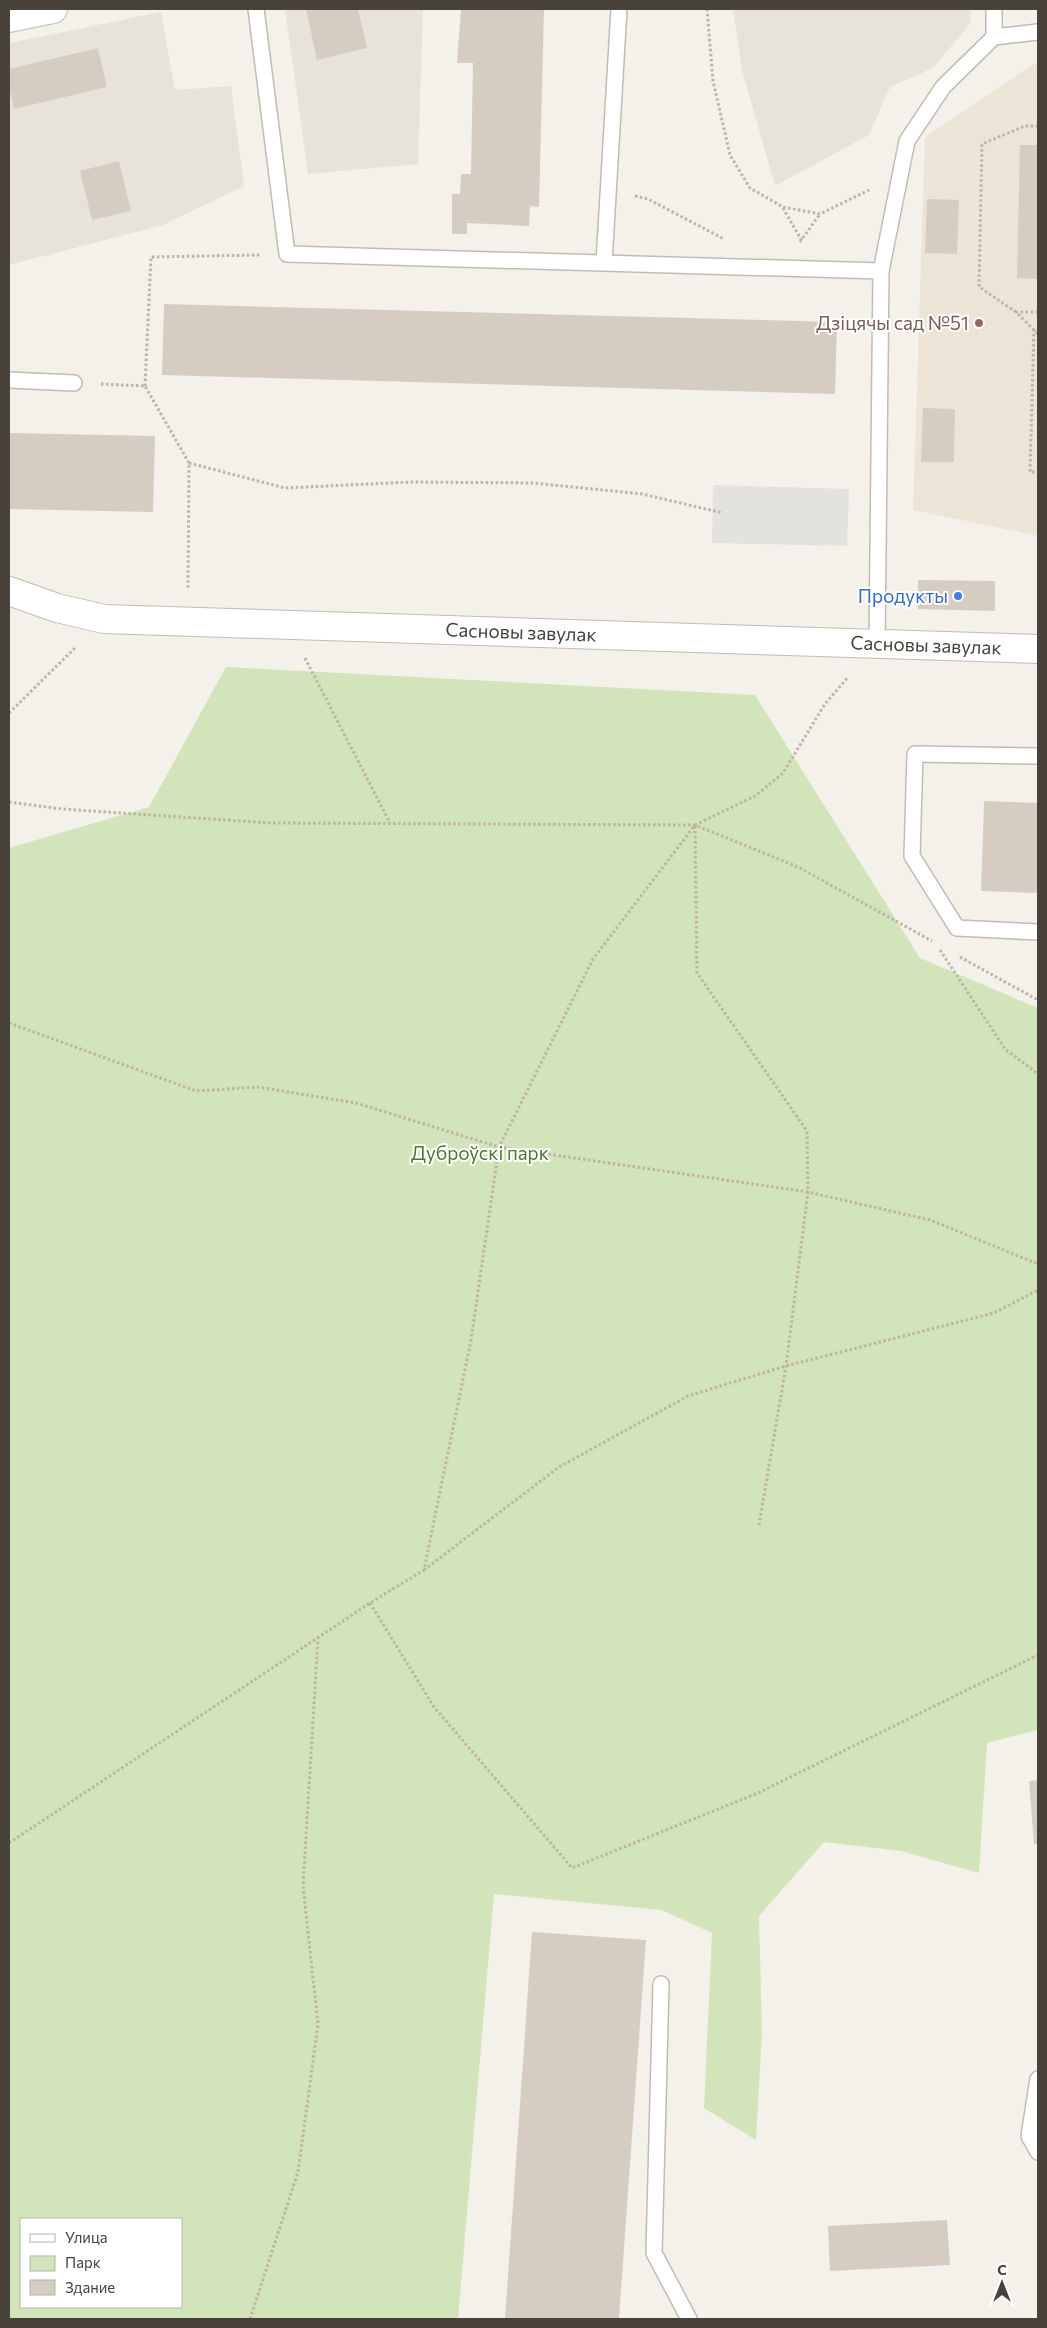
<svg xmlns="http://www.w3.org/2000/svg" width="1047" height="2328" font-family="Commissioner,sans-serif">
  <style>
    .residential { fill: #e8e3da }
    .education { fill: #ece5d7 }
    .green { fill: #d2e4b9; fill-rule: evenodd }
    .parking { fill: #e3e2df }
    .building { fill: #d5cdc2 }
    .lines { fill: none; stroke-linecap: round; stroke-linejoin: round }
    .lane-casing { stroke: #c2bbb2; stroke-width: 18 }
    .street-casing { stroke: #c2bbb2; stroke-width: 30 }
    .path { stroke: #bfb3a1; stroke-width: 3; stroke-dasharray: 2.5 2.5; stroke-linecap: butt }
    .lane { stroke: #fff; stroke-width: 15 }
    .street { stroke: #fff; stroke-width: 28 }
    .education-dot { fill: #8d6e63; stroke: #fff; stroke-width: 2 }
    .shop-dot { fill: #3f7fe0; stroke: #fff; stroke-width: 2 }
    .labels { text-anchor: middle; stroke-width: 4; stroke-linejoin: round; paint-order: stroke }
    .education-label { font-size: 19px; fill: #785e54; stroke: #fff; text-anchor: end }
    .shop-label { font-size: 19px; fill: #366cbe; stroke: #fff; text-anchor: end }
    .street-label { font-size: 19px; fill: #48423a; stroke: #fff }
    .park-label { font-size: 19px; fill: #4e7532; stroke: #fff }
  </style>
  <rect width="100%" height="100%" fill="#f4f1eb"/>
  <!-- residential -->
  <path class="residential" d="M285,9h138l-5,155 -110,10z
    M733,9h238l-1,15 -37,44 -43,19 -21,48 -94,51 -33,-116z
    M161,12l14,78 56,-4 13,100 -81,39 -154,40v-222z"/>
  <!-- education -->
  <path class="education" d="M1038,64v472l-125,-26 12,-373 107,-72z"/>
  <!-- green -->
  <path class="green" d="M226,667l529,28 165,263 118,50v722l-51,13 -8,130 -78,-22 -77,-9 -65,74 3,118 -6,106 -52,-32 8,-175 -50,-23 -168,-16 -36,425h-449v-1471l140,-41zM21,2219h160v88h-160z"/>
  <!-- parking -->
  <path class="parking" d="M713,485l136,4 -2,57 -135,-3z"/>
  <!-- building -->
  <path class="building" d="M306,9h52l9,39 -50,12z
    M461,9h83l-5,198 -9,-1 -1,20 -62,-3v11h-15v-40h8l1,-20h10l2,-111h-16z
    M98,48l9,39 -93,22 -5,-23v-17z
    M1020,145h18v134l-21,-1z
    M119,161l12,50 -39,9 -12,-49z
    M927,199l32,1 -2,54 -32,-1z
    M164,304l673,18 -2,72 -673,-19z
    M923,408l32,1 -1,53h-33z
    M9,433l146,3 -2,76 -144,-3z
    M918,580l77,1v30l-77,-2z
    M984,801l54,2v90l-57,-2z
    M1038,1780v64h-4l-5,-63z
    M532,1932l114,8 -27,379h-114z
    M947,2220l3,45 -120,6 -2,-45z"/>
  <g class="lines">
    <!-- lane casing -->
    <g class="lane-casing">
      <path id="lane" d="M256,9l31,245 594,17 -4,372
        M994,37v-28
        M604,263l15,-254
        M881,271l26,-130 36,-54 51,-50 44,-5
        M9,380l65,3
        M1038,756l-123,-2 -3,102 45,72 81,4
        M661,1984l-7,269 35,66
        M1038,2079l-9,57 9,16"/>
    </g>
    <!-- street casing -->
    <g class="street-casing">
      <path id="street" d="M9,18l44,-9
        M9,591l48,17 47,11 934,30"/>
    </g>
    <!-- path -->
    <path class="path" d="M707,9l6,72 17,74 20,33 33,19 37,7 49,-24
      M635,196l13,3 76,40
      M783,208l19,33
      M800,242l20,-28
      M1016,312l-37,-25 3,-143 43,-18h13
      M1038,312h-22l22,22
      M1034,329l-4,143h8
      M101,384l44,2 44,77 -1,126
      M145,386l6,-129 109,-2
      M189,463l96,25 126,-6 123,1 108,11 81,19
      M305,658l85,165
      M9,713l67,-66
      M9,802l53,7 208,14 425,2 103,42 134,74
      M695,826l2,147 110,158 1,61 -22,174 -27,159
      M940,950l65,99 33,25
      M960,957l78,43
      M9,1023l187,68 62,-4 98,16 143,44 309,45 122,28 108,44
      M424,1570l135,-103 129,-71 98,-30 208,-53 44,-23
      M370,1603l64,104 138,161 186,-75 280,-138
      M9,1843l361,-240 54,-33 47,-230 28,-193 94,-188 102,-134 60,-29 28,-23 42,-69 23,-27
      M250,2319l48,-147 20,-148 -15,-138 15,-247"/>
    <!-- lane -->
    <use href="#lane" class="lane"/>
    <!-- street -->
    <use href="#street" class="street"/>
  </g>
  <!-- markers -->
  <circle class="education-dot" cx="979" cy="323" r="5"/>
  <circle class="shop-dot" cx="958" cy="596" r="5"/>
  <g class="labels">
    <!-- education labels -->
    <g class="education-label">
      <text x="969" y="330">Дзіцячы сад №51</text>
    </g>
    <!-- shop labels -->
    <g class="shop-label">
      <text x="948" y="603">Продукты</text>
    </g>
    <!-- street labels -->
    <g class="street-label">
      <text transform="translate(521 632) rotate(2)" y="7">Сасновы завулак</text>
      <text transform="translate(926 645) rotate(2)" y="7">Сасновы завулак</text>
    </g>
    <!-- park labels -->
    <g class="park-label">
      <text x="480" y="1160">Дуброўскі парк</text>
    </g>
  </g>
  <!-- border -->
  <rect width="1047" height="2328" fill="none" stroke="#48423a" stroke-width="20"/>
  <!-- legend -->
  <rect x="20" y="2218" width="162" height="90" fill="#ffffff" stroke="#b6b3b0"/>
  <rect x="30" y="2234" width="25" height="8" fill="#ffffff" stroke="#b6b3b0"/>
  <text x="65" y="2243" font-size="15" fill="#48423a">Улица</text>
  <rect x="30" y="2256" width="25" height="15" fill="#d2e4b9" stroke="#b6b3b0"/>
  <text x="65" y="2268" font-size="15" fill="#48423a">Парк</text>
  <rect x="30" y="2280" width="25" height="15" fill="#d5cdc2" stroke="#b6b3b0"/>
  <text x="65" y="2293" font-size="15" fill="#48423a">Здание</text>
  <!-- north arrow -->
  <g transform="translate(1002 2283)" stroke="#ffffff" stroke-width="4" paint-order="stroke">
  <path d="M0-4L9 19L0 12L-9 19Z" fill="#48423a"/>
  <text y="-8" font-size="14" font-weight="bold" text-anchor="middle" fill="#48423a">С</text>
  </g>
</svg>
